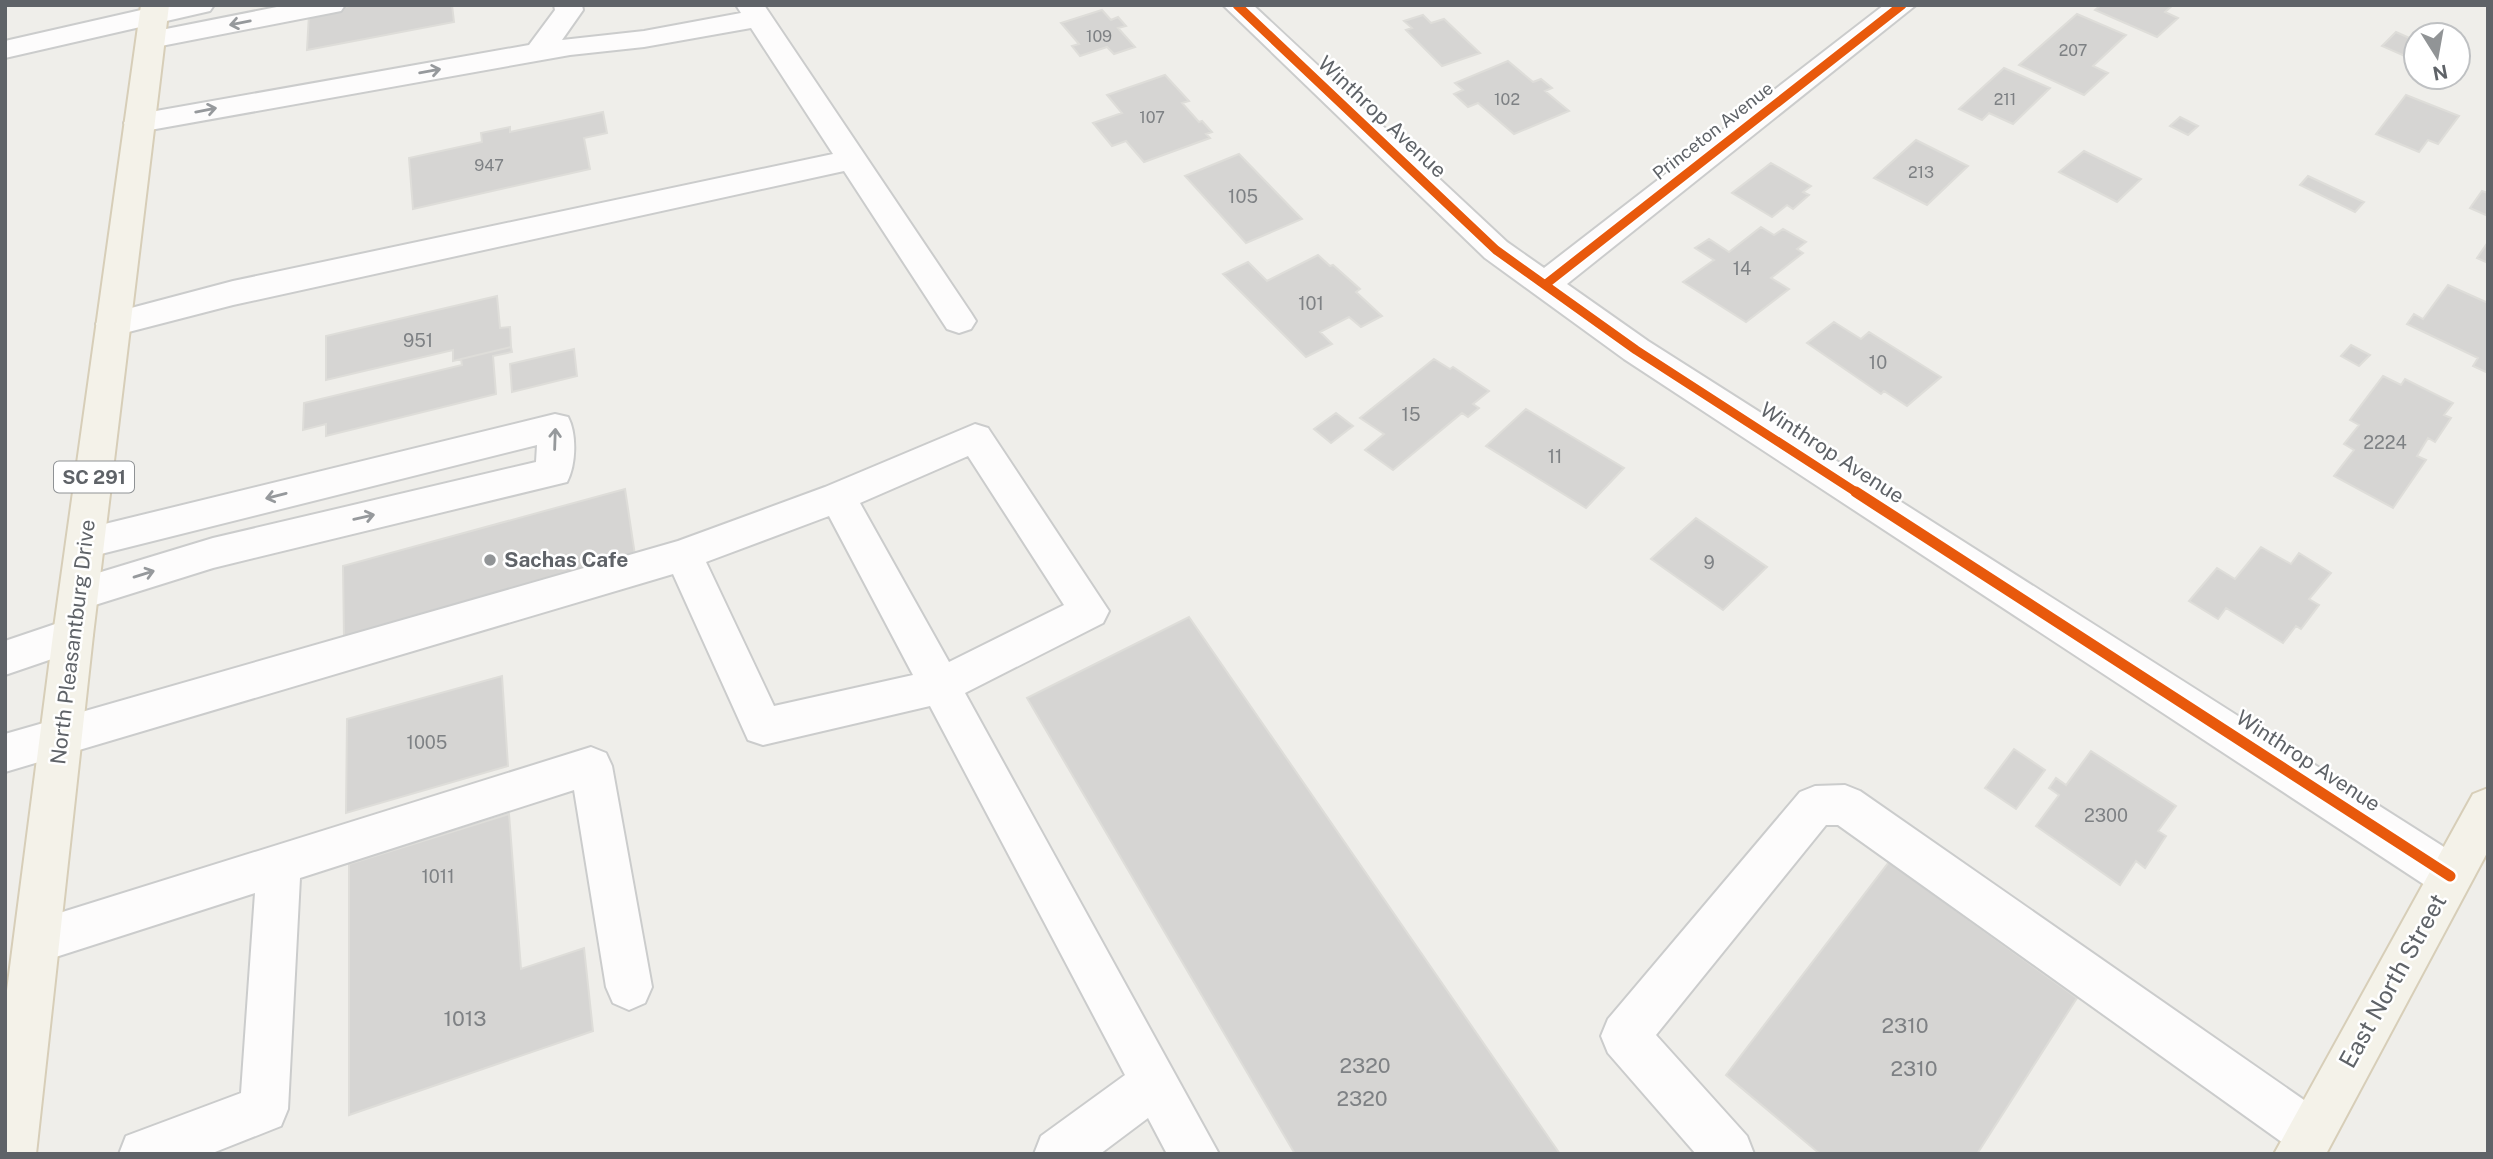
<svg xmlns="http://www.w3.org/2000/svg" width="2493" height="1159" font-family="'Public Sans',sans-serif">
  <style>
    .building { fill: #d6d5d3; stroke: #deddd9; stroke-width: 2 }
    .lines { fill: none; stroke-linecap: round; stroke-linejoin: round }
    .minor-casing { stroke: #cbcccc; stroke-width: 4 }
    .major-casing { stroke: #d7ceb8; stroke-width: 4 }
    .minor { fill: #fdfcfc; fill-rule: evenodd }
    .major { fill: #f4f2e9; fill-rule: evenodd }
    .cycleway-far1-casing { stroke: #fff; stroke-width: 12 }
    .cycleway-casing { stroke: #fff; stroke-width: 16 }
    .cycleway-far1 { stroke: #e8590c; stroke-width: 9 }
    .cycleway { stroke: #e8590c; stroke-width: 11 }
    .oneway { stroke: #96999c }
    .poi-dot { fill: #919496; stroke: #fff; stroke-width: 2.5 }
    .labels { text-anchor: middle; stroke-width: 5; stroke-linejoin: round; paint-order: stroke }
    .far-number-label { font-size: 16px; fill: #7e8184 }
    .far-street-label { font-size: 18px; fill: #5f6368; stroke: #fff }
    .number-label { font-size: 18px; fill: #7e8184 }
    .shield { fill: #fff; stroke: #8f9295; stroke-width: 2 }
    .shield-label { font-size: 19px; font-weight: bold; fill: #5f6368 }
    .street-label { font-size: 21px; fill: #5f6368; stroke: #fff }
    .poi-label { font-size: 21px; font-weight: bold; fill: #5f6368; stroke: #fff; text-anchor: start }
    .near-number-label { font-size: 21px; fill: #7e8184 }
    .near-street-label { font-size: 24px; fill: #5f6368; stroke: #fff }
  </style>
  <rect width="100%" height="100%" fill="#efeeea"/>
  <!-- building -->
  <path class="building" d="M355,5h97l2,17 -147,28 2,-36z
    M2101,5h72l-8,7 13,6 -21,19 -62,-27z
    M1102,10l9,10 7,-3 8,9 -8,2 17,19 -21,7 -7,-7 -27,9 -8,-10 7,-2 -18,-21z
    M2077,14l49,21 -33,31 15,7 -24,22 -65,-30z
    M1423,15l8,8 13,-4 36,34 -38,13 -36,-36 6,-2 -8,-7z
    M2396,32l20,9v20l-34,-15z
    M1508,61l25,21 8,-3 11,9 -7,3 24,20 -55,23 -36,-31 -10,4 -14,-13 9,-4 -8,-7z
    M2004,68l46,20 -37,36 -24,-11 -7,7 -23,-11z
    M1165,75l24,26 -7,2 17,19 3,-1 10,11 -6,2 4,4 -66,24 -18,-21 -14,5 -19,-23 29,-10 -15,-18z
    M2406,95l53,21 -21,28 -10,-4 -9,12 -43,-18z
    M603,112l4,21 -23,5 6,31 -177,40 -4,-51 73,-16 -1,-9 29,-6v5z
    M2180,117l18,9 -10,9 -18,-9z
    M1916,140l52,26 -41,39 -53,-27z
    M2084,151l57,28 -24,23 -58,-30z
    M1239,154l63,65 -56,24 -61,-67z
    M1771,163l40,23 -8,6 6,3 -16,14 -6,-4 -15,12 -40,-24z
    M2308,176l56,26 -9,10 -55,-27z
    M2482,191l6,2v23l-18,-8z
    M1761,227l13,8 9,-6 23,13 -9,7 6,4 -32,25 18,11 -43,33 -63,-40 31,-22 -19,-12 14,-9 20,13z
    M2488,242v21l-11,-5z
    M1318,255l12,11 3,-1 27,24 -4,3 26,24 -21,11 -12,-10 -29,15 12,12 -26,13 -83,-83 25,-12 19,19z
    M2448,285l40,18v70l-15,-7 5,-8 -71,-34 7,-10 9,5z
    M497,296l3,32 10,-1 1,20 -58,14v-11l-127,30v-44z
    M1834,322l27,17 8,-7 72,45 -34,29 -23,-15 -3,3 -74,-51z
    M2351,345l19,10 -11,11 -18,-10z
    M511,347l1,5 -19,4 3,38 -170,42v-12l-23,6 1,-27 158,-38 -1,-6z
    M574,349l3,27 -65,16 -2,-28z
    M1434,359l16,10 3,-2 36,24 -16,13 6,4 -11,9 -6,-4 -69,57 -28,-20 19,-16 -24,-16z
    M2383,376l18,9 4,-6 48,24 -9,12 7,3 -16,24 -7,-4 -11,18 9,4 -33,48 -59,-32 20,-26 -10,-6 15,-19 -9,-5z
    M1526,409l98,59 -38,40 -100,-62z
    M1336,413l17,13 -22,17 -17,-14z
    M625,489l10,66 -291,82 -1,-71z
    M1696,518l71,49 -44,43 -72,-51z
    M2261,547l30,17 8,-11 32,20 -22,26 10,6 -18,24 -5,-3 -13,17 -57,-35 -8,11 -29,-18 28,-33 18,11z
    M1189,617l371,537h-265l-268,-456z
    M502,676l6,90 -162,47 1,-94z
    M2014,749l31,21 -29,39 -31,-21z
    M2091,751l85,55 -18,25 8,5 -21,32 -9,-7 -16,24 -84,-59 23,-31 -10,-7 7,-10 10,7z
    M509,814l12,155 63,-21 9,83 -244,84v-251z
    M1889,862l188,136 -100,156h-157l-94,-79z"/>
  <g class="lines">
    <!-- minor casing -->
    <g class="minor-casing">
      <path id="minor" d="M163,5h51l-4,6 -205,47v-17z
        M287,5h58l-4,6 -10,2 -170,33 -10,-2 -4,-6 4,-6 10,-2z
        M554,5h28l1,5 -21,30 82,-9 97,-18 -5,-8h28l207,308 5,8 -5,8 -12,4 -12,-4 -103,-158 -611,134 -120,31 -12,-4 -5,-8 5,-8 132,-35 600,-127 -82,-126 -107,19 -74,8 -431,77 -10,-2 -5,-7 5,-7 10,-2 390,-69 26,-35z
        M1223,5h30l254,237 37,26 340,-263h32l-349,279 81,57 818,520 6,15 -6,15 -16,6 -16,-6 -810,-532 -139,-101z
        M555,414l13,3c9,17 8,48 -1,65l-354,86 -134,42 -14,-5 -5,-11 5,-11 148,-45 323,-76 1,-17 -452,113 -13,-4 -6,-11 6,-11z
        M975,424l13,4 121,183 -6,12 -138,70 254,461h-52l-19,-36 -48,36h-66l7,-18 84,-61 -195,-369 -167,39 -15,-5 -75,-166 -668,198v-38l673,-193 147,-54zM968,456l96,149 -115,57 -89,-159zM829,516l84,159 -139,31 -68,-144z
        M73,618l14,5 6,12 -6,12 -82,28v-34z
        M591,747l15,6 6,13 40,221 -7,16 -16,7 -16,-7 -7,-16 -32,-197 -274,88 -12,231 -7,17 -71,28h-91l7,-18 115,-43 14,-200 -218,70 -16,-6 -7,-16 7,-16z
        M1845,785l15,6 467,325 8,17 -8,17c-11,5 -23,5 -34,0l-455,-325h-12l-170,210 91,101 7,18h-58l-88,-101 -7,-17 7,-17 192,-227 15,-6z"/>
    </g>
    <!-- major casing -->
    <g class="major-casing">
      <path id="major" d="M141,5h28l-76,630 -57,519h-31v-148l48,-371z
        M2488,788v63l-162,303h-52l199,-360z"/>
    </g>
    <!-- minor -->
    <use href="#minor" class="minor"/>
    <!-- major -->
    <use href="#major" class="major"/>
    <!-- cycleway-far1 casing -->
    <g class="cycleway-far1-casing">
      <path id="cycleway-far1" d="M1237,5l259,245 140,100 223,144
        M1546,284l356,-279"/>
    </g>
    <!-- cycleway casing -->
    <g class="cycleway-casing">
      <path id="cycleway" d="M1856,492l594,384"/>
    </g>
    <!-- cycleway-far1 -->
    <use href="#cycleway-far1" class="cycleway-far1"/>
    <!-- cycleway -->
    <use href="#cycleway" class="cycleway"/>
  </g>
  <!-- one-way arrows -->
  <defs><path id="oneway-shaft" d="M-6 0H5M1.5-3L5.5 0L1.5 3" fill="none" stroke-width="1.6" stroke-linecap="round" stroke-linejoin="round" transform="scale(1.75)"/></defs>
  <g class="oneway">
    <use href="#oneway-shaft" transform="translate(240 23) rotate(169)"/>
    <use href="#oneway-shaft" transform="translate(430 71) rotate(-10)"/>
    <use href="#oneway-shaft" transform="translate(206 110) rotate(-11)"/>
    <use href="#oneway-shaft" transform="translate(555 439) rotate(-88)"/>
    <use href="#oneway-shaft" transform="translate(276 496) rotate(166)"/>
    <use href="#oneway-shaft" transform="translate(364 517) rotate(-13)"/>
    <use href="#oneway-shaft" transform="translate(144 574) rotate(-17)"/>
  </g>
  <!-- markers -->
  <circle class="poi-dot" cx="490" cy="560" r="7"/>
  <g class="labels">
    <!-- far-number labels -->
    <g class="far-number-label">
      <text x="1099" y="42">109</text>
      <text x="2073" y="56">207</text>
      <text x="1507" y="105">102</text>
      <text x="2005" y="105">211</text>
      <text x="1152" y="123">107</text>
      <text x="489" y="171">947</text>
      <text x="1921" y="178">213</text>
    </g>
    <!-- far-street labels -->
    <g class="far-street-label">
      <text transform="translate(1713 131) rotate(-38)" y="6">Princeton Avenue</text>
    </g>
    <!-- number labels -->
    <g class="number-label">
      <text x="1243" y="203">105</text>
      <text x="1742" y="275">14</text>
      <text x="1311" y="310">101</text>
      <text x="418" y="347">951</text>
      <text x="1878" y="369">10</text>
      <text x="1411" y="421">15</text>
      <text x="2385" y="449">2224</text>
      <text x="1555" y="463">11</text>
      <text x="1709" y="569">9</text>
      <text x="427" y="749">1005</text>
      <text x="2106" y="822">2300</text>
      <text x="438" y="883">1011</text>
    </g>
    <!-- shield labels -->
    <rect class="shield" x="54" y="461.5" width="80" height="31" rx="5"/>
    <g class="shield-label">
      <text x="94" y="484">SC 291</text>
    </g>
    <!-- street labels -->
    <g class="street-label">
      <text transform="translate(1382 117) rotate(43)" y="7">Winthrop Avenue</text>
      <text transform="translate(1832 453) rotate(33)" y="7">Winthrop Avenue</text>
      <text transform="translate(73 642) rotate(-83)" y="7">North Pleasantburg Drive</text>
      <text transform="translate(2308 761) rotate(33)" y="7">Winthrop Avenue</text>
    </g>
    <!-- poi labels -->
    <g class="poi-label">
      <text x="504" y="567">Sachas Cafe</text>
    </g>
    <!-- near-number labels -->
    <g class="near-number-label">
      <text x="465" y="1026">1013</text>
      <text x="1905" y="1033">2310</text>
      <text x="1365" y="1073">2320</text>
      <text x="1914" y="1076">2310</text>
      <text x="1362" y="1106">2320</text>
    </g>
    <!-- near-street labels -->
    <g class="near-street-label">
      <text transform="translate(2393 981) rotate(-61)" y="8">East North Street</text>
    </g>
  </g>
  <!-- border -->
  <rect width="2493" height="1159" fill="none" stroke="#5f6368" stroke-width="14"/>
  <!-- north arrow -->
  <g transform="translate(2437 56) rotate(169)"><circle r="33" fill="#ffffff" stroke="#bfc1c3" stroke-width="2"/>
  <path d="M0-5L12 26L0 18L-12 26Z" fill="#919496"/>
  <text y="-10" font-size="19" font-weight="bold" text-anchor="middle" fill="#5f6368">N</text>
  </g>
</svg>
